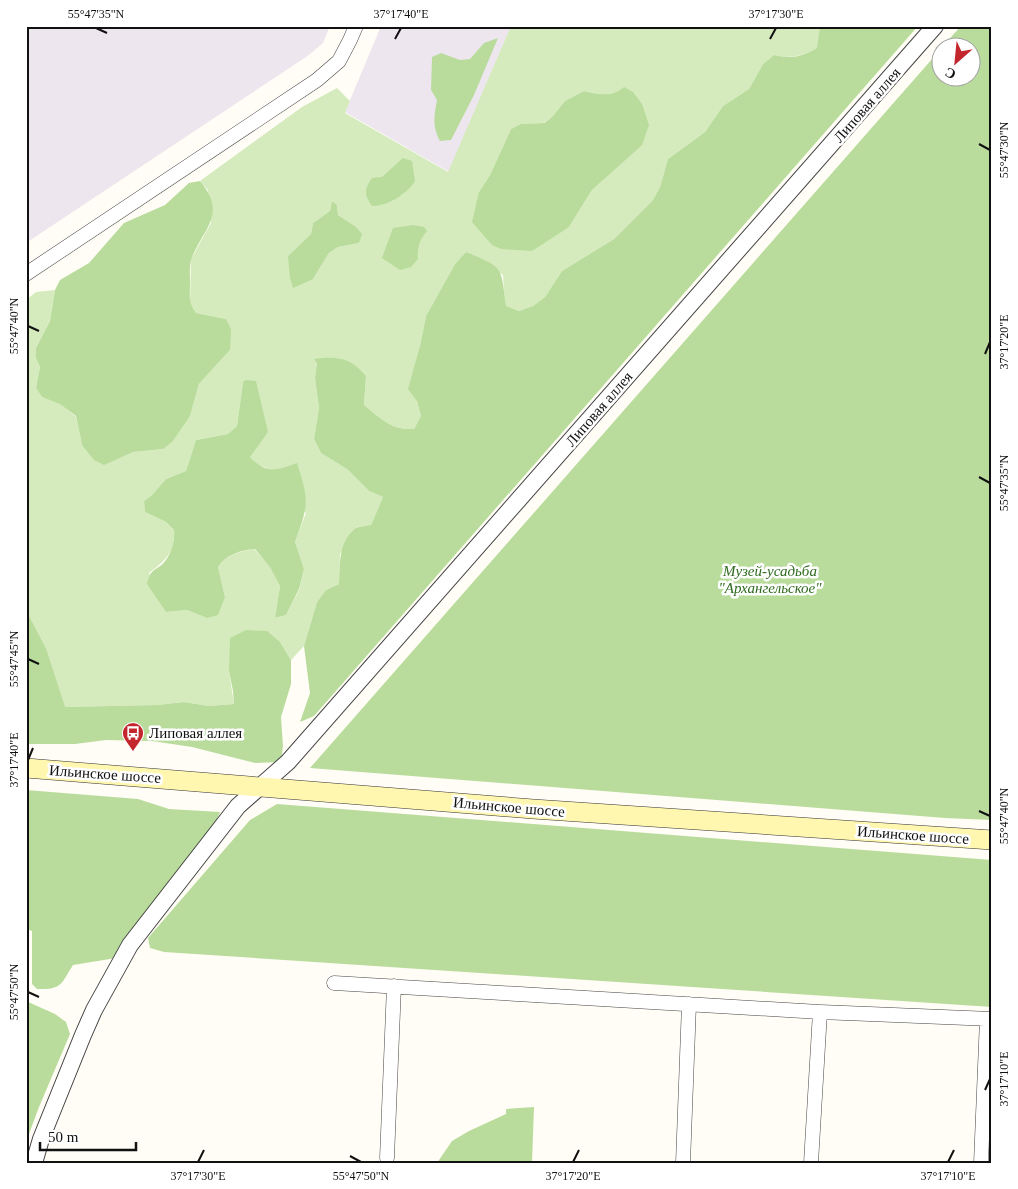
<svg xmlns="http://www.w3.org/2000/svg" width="1018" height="1189" font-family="Georgia,serif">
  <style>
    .industrial { fill: #eee6ef }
    .green { fill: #d5ebbd; fill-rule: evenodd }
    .forest { fill: #b9dc9c }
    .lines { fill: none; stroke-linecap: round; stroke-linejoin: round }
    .minor-casing { stroke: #444; stroke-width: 15 }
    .tertiary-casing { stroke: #444; stroke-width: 18 }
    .secondary-casing { stroke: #333; stroke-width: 20 }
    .minor { stroke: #fff; stroke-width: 14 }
    .tertiary { stroke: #fff; stroke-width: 16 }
    .secondary { stroke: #fff6b0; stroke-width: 19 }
    .ticks { fill: none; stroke: #111; stroke-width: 2 }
    .labels { text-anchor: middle; stroke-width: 5; stroke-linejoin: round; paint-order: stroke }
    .street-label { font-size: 15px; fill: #111; stroke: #fff }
    .park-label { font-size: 15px; font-style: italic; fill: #2f6b1f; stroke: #fff }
    .poi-label { font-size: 15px; fill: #111; stroke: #fff; text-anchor: start }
    .neatline { fill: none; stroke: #111; stroke-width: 2 }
    .ticks-label { font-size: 12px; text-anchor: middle; fill: #111 }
  </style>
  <rect width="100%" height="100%" fill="#fffdf5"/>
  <!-- industrial -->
  <path class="industrial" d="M26,26h304l-7,17 -14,12 -283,188z
    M381,26h130l-62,146 -104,-60z"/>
  <!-- green -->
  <path class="green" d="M511,26h309l-2,22c-17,8 -26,11 -44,7l-11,9 -14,25 -26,17 -18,26 -37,27 -8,28 -7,13 -39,39 -52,32 -17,26 -12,9 -14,5 -14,-5 -2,-31 -37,-23 -11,12 -29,52 -6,30 -3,55 4,15 -7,13c-24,1 -32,-10 -50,-24l2,-29 -52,-17 3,3 -2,16 4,30 -5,31 7,14 26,16 22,22 14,6 -12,28 -14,2 -17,27 -1,30 -13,6 -9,12 -13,44 -13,14 -11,-18 -51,29 5,33 -25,2 -25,-4 -27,3 -93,2 -18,-59 -20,-38v-310l10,-8 19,-2 -5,31 -14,27v10l4,9 -4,21 6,9 18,6 16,14 6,28 22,19 29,-12 30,-3 27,-33 9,-32 31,-34 -4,-31 -30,-6 -6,-9 1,-45 20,-36 -3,-33 -8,-9 102,-74 35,-19 13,13 -5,12 103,59zM584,91l22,4 10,-2 25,52 -49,45 -23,37 -90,-35 11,-17 21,-46 11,-5 21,-1 9,-6 13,-16zM332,201l5,4 1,10 17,11 4,17 -21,4 -9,6 -16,26 -25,-23 23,-22 2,-11 17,-12zM243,382l7,75 7,8 19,6 30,42 -11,29 9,27 -5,21 -13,25 -11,3 5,-32 -9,-19 -17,-18c-14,2 -28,6 -36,18l7,30 -18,21 -20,-8 -21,2 -17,-39c17,-13 26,-21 25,-43l-8,-8 -21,-10 -1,-11 8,-6 14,-16 20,-8 10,-31 32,-6 9,-8z"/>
  <!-- forest -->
  <path class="forest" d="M820,26h98l-604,690 -14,6 10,-29 -6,-47 13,-44 9,-12 13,-6c1,-20 -1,-42 17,-56 4,-2 10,-2 15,-3l12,-28 -14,-6 -22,-22 -26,-16 -7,-14 5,-31 -4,-30 2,-15 -3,-4c23,-3 36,-2 52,17l-2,29c18,14 26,25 50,24l7,-13 -4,-15 -9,-12 12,-43 6,-30 29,-52 11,-12c38,16 35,14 40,54l13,5 14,-5 12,-9 17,-26 52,-32 39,-39 7,-13 8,-28 37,-27 18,-26 26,-17 14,-25 11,-9c18,4 27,2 43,-7z
    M961,26h31v794l-47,-2 -635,-50 630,-718v28h30v-30l-28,-1z
    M498,38l-24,57 -23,45 -11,1c-8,-15 -6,-25 -3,-41l-6,-10 1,-33 9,-4 19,7 10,-1 14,-16z
    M624,87l9,5 9,12 7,21 -7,20 -50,45 -23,37 -37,24 -31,-2 -9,-4 -20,-23 7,-30 11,-17 21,-46 10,-5 23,-1 8,-6 13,-16 19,-10c16,3 27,7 40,-4z
    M403,158l9,3 3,20c-8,13 -27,25 -43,25 -8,-11 -8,-17 0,-28l10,-1z
    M200,181c27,32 5,46 -8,76 -3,7 -2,19 -2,27 0,13 -2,18 6,29l30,6 5,10 -1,21 -31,34 -9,32 -18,26 -9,7 -30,3 -29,13 -10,-5 -12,-15 -6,-29 -16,-12 -18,-7 -6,-9 4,-21 -4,-9v-10l14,-27 5,-31 5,-10 29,-17 35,-40 41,-18 24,-22z
    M332,201l5,4 1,10 17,11 7,8 -3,9 -21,4 -9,6 -16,26 -20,9 -3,-10 -2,-22 23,-22 2,-11 17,-12z
    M413,225l11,2 3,4c-8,10 -10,17 -9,28l-7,8 -11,3 -18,-12 11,-30z
    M246,380l10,1 12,51 -18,25c16,18 28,13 47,6 12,38 12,41 -2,79l9,27 -5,20 -13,26 -11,3 5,-32 -10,-19 -15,-18c-15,1 -29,6 -37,18l7,30 -7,18 -11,3 -20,-8 -21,2 -19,-28c4,-18 10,-12 19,-24 6,-9 9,-20 8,-30l-8,-8 -21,-10 -1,-11 8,-6 14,-16 20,-8 10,-31 32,-6 9,-8 6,-44z
    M26,610l20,38 19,59 92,-2 27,-3 25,4 25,-2 -1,-13 -4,-20 1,-33 16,-8 21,1 13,11 11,18v24l-10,33 2,29 -2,16 -26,1 -63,-16 -40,-6 -46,-1 -31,4h-49z
    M26,790l112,9 31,10 51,3 -5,12 -99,134 -43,7c-12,19 -11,25 -36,24l-5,-5v-53l-6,-2z
    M277,804l715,56v147l-828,-55 -14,-4 -2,-10 102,-118z
    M26,1001l29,13 11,8 4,12 -31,73 -13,35z
    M534,1107l-2,56h-95l15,-22 17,-10 37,-17v-5z"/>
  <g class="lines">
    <!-- minor casing -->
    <g class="minor-casing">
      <path id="minor" d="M26,274l291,-194 22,-19 11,-21 6,-14
        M334,983l486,29 172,7
        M387,1158l7,-172
        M683,1163l6,-159
        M811,1163l9,-151
        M981,1163l6,-144"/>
    </g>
    <!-- tertiary casing -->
    <g class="tertiary-casing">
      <path id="tertiary" d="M34,1163l7,-24 42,-104 11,-25 36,-65 108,-139 50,-44 647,-736"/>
    </g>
    <!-- secondary casing -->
    <g class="secondary-casing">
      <path id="secondary" d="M26,768l507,41 459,31"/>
    </g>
    <!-- minor -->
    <use href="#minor" class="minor"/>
    <!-- tertiary -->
    <use href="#tertiary" class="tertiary"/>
    <!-- secondary -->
    <use href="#secondary" class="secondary"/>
  </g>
  <!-- ticks -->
  <path class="ticks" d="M96,28l11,5M395,39l6,-11M770,39l6,-11M979,144l11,6M28,326l11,5M985,354l5,-12M979,477l11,6M28,659l11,5M28,760l5,-12M979,811l11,5M28,992l11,5M985,1090l5,-11M350,1156l11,6M198,1162l6,-12M573,1162l6,-12M948,1162l6,-12"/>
  <!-- icons -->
  <defs>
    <g id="bus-pin" transform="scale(1.125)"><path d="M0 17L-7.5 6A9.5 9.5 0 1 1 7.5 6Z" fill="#c4262e" stroke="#fff"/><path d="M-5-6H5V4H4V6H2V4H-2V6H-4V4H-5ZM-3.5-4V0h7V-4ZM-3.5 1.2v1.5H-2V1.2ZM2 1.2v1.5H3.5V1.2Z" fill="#fff"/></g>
  </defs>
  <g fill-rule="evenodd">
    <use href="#bus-pin" x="133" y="733"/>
  </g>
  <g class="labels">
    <!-- street labels -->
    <g class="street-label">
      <text transform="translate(867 105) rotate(-49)" y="5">Липовая аллея</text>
      <text transform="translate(599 409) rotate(-49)" y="5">Липовая аллея</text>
      <text transform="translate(105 774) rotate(4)" y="5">Ильинское шоссе</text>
      <text transform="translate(509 807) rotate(5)" y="5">Ильинское шоссе</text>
      <text transform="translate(913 835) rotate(4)" y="5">Ильинское шоссе</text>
    </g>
    <!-- park labels -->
    <g class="park-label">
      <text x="770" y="576">Музей-усадьба<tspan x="770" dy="17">"Архангельское"</tspan></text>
    </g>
    <!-- poi labels -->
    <g class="poi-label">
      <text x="149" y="738">Липовая аллея</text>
    </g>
  </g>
  <!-- border -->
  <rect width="1018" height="1189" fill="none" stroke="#ffffff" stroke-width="55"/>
  <!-- north arrow -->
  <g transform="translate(956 62) rotate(207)"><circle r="24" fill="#ffffff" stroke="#a0a0a0"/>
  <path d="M0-4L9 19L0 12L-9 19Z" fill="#c4262e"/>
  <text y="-8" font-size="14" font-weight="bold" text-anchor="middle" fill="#111111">С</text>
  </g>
  <!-- scale -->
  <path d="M40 1142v8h96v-8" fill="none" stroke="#111111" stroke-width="2.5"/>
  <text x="48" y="1142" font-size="15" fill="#111111" stroke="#ffffff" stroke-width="4" paint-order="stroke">50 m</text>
  <rect x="28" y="28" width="962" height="1134" class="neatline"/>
  <g class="ticks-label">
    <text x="96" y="18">55°47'35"N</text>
    <text x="401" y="18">37°17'40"E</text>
    <text x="776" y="18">37°17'30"E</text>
    <text transform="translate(1004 150) rotate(-90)" y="4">55°47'30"N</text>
    <text transform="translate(14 326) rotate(-90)" y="4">55°47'40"N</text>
    <text transform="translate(1004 342) rotate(-90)" y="4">37°17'20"E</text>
    <text transform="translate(1004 483) rotate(-90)" y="4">55°47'35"N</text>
    <text transform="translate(14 659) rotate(-90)" y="4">55°47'45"N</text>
    <text transform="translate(14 760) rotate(-90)" y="4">37°17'40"E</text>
    <text transform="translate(1004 816) rotate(-90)" y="4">55°47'40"N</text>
    <text transform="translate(14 992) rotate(-90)" y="4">55°47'50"N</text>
    <text transform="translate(1004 1079) rotate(-90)" y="4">37°17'10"E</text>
    <text x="198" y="1180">37°17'30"E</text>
    <text x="361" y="1180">55°47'50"N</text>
    <text x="573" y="1180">37°17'20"E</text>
    <text x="948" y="1180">37°17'10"E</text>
  </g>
</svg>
